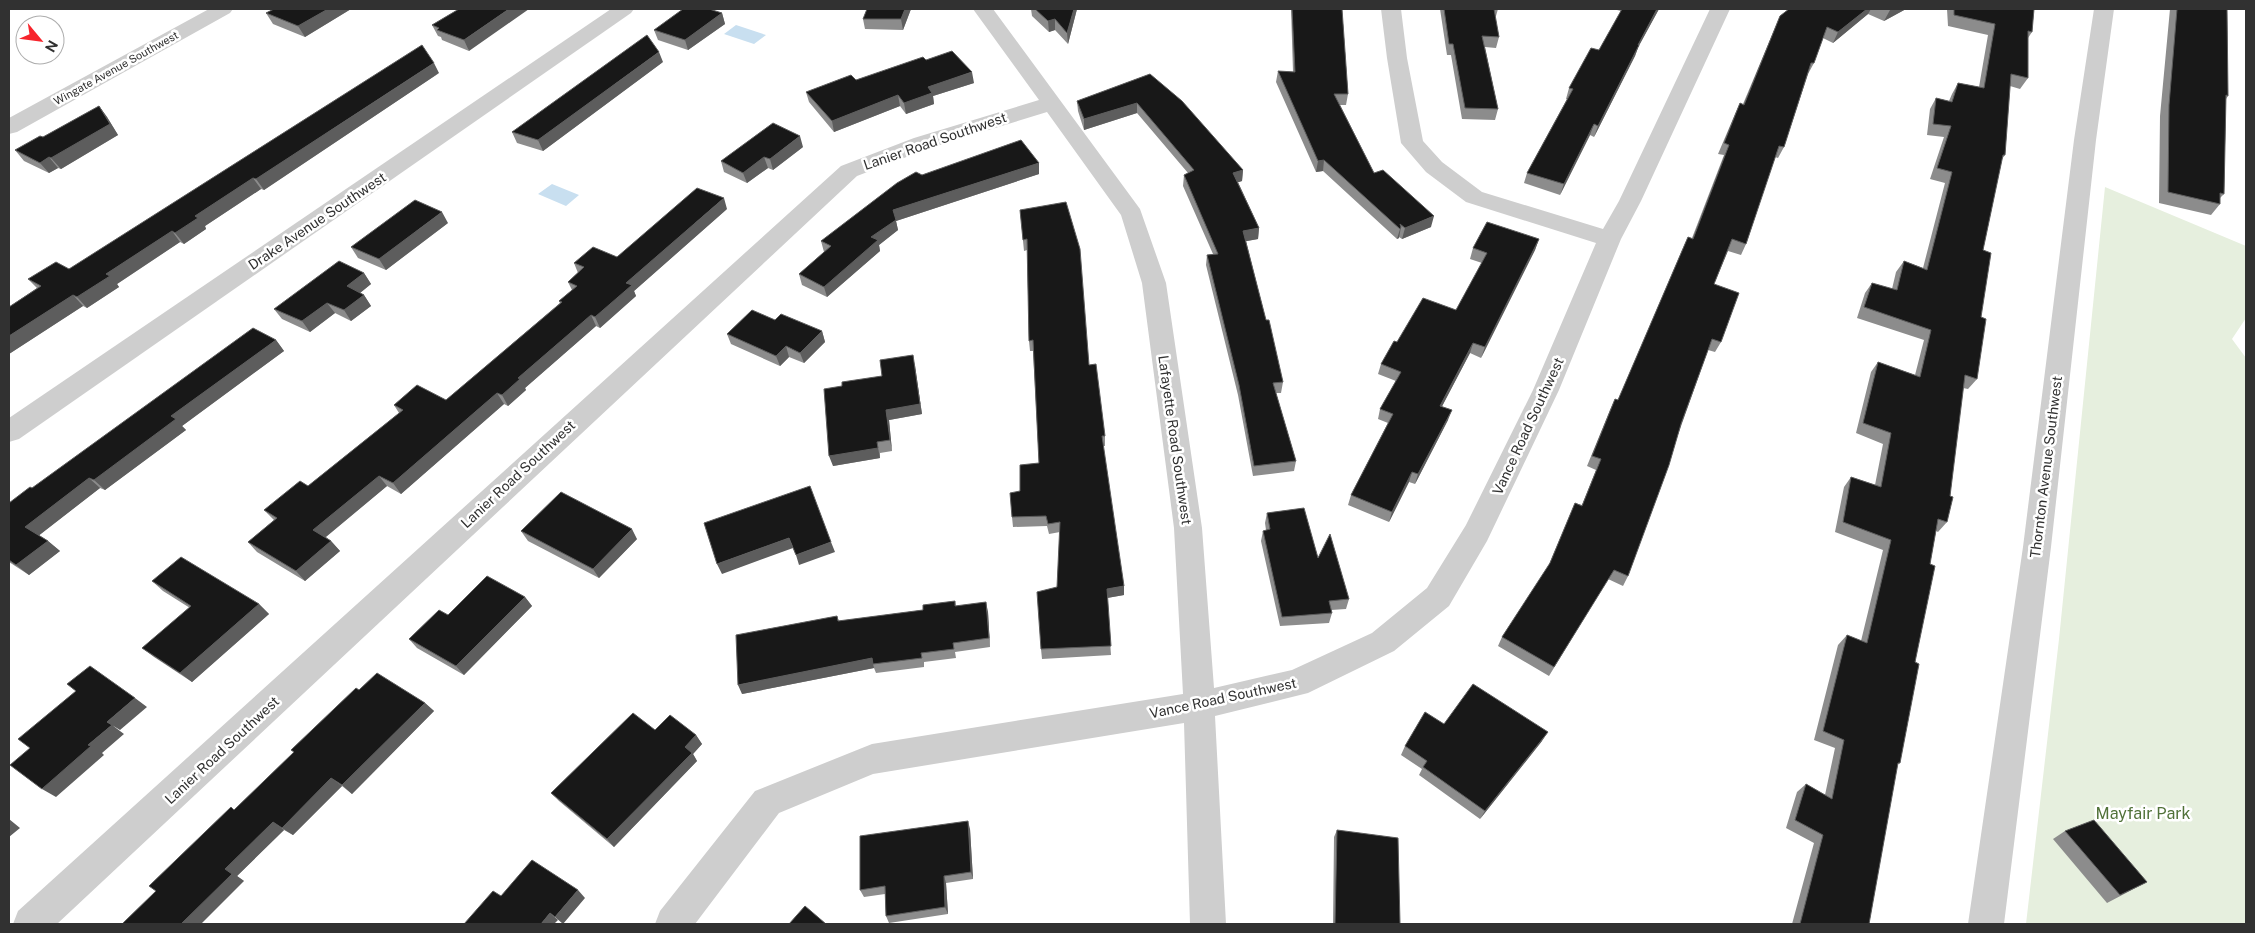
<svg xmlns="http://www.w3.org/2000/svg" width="2255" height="933" font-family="'Public Sans',sans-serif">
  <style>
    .green { fill: #e6efde }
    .water { fill: #c8dff0 }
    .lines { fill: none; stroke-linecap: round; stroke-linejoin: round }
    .minor { fill: #cecece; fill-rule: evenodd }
    .tertiary { fill: #cecece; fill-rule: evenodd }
    .wall { fill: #8c8c8c }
    .shaded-wall { fill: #5d5d5d }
    .building { fill: #181818; stroke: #5d5d5d }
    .labels { text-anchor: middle; stroke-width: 5; stroke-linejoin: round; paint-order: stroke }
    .far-street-label { font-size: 11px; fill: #313131; stroke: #fff }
    .street-label { font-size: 14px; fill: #313131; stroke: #fff }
    .near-park-label { font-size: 16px; fill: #517239; stroke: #fff }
  </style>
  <rect width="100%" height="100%" fill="#fff"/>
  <!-- green -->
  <path class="green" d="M2105,187l141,59v72l-14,21 14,19v566h-220l33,-285z"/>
  <!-- water -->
  <path class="water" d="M736,25l30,10 -12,9 -30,-10z
    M552,184l27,11 -13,11 -28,-12z"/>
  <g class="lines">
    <!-- minor -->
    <path class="minor" d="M209,9h24l-3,4 -213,119 -8,2v-16z
      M973,9h20l147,200 26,74 36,245 12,160 78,-18 80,-37 55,-45 39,-63 67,-135 63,-147 -130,-41 -40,-30 -25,-29 -14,-85 -6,-49h20l6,49 16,83 19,21 40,30 121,37 16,-28 91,-192h20l-89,192 -20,38 -62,151 -72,151 -38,65 -55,45 -86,42 -93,23 11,208h-36l-6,-201 -311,51 -94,39 -84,111h-40l5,-13 95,-120 117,-47 311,-50 -9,-166 -32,-245 -21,-68 -74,-103 -117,36 -73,28 -800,748h-44l5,-13 823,-745 73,-28 125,-38z
      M2094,9h20l-18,131 -45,407 -47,377h-36l55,-377 51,-407z"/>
    <!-- tertiary -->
    <path class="tertiary" d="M611,9h23l-3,4 -612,426 -10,3v-24z"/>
  </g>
  <!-- wall -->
  <path class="wall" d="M274,9h77l-46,28 -32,-13 -7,-11z
    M459,9l10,42 -27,-11 -1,-3 -3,-1 -6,-11z
    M867,9h44l-8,21 -38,-1 -2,-10z
    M1031,9h46l-9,35 -13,-14 -6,2 -17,-16z
    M1291,9h51l6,85 -2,11h-6l34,68 57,54 -29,12 -3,-2v1l-2,1 -74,-68 -7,1 -40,-90 2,-11 15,1z
    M1440,9h58l-2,7h-1l4,21 -3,11 -11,-1 13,62 -3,11 -33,-1 -11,-64h-4z
    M1617,9h42l-20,36 -4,11 -41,81 -4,-2 -30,60 -36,-12 3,-10 40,-74h-1l3,-11 30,-38 22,-39 -4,-1z
    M1789,9h117l-22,12 -16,-7 -35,29 -10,-5 -9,25 -6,11 -24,73 -6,11 -3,-1 -29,87 -5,11 -13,-4 -14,33 7,58 -6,10 -7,-2 -80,226 -5,10 -15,-7 -59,97 -51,-30 4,-9 46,-70 27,-64 7,2 14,-35 -9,-4 23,-56 5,-11 3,1 65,-152 5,-11 4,1 32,-83 -6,-1 17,-40 5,-11 3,1 37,-88z
    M1947,9h87l-2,23 -4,6v40l-8,11 -10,-3 -5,69 -3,4 -19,91 -2,67 -4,62 -9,10 -5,-1 -13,108 -3,26 -9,10 -2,-1 -6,33 -30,199 -3,2 -28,159h-77l22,-81 -28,-15 11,-36 9,-8 19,11 10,-47 -21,-8 24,-95 9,-10 14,6 22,-91 -48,-18 9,-45 7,-10 24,8 8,-41 -27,-11 15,-61 7,-10 37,13 9,-35 -67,-22 8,-25 7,-10 20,6 4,-17 8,-11 19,7 22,-85 -15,-4 14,-42 -17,-2 3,-26 6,-11 13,3 3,-7 6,-11 21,4 9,-52 -40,-9z
    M2170,9h57l1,87 -2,3 -2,95 -4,4v6l-9,11 -52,-12 1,-87z
    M722,13l3,11 -37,26 -30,-10 -4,-10z
    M926,60l48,23 -41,13 1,8 -28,10 -6,-8 -66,26 -25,-30 -3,-10 50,-12z
    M663,62l-120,89 -26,-8 -5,-11z
    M439,73l-175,117 -3,-1 -56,37 1,3 -22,15 -4,-2 -63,42 2,3 -32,21 -4,-2 -74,48v-47l28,-19 -9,-9 41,-10z
    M1150,74l93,96 -1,11 -4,1 21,46 -1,11 -12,2 20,79 17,62 -2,11h-5l20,68 -2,10 -41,5 -15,-81 -32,-130 1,-10 6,-1 -30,-68 1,-11 4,-2 -51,-60 -53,17 -6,-19 -1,-10z
    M99,106l8,11 11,18 -57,34 -3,-1 -9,5 -25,-12 -9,-11 28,-13z
    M803,147l-30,23 -5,-2 -21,15 -23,-11 -3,-11z
    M1039,163v11l-143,47 2,9 -19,15 1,6 -53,46 -25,-12 -3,-11 25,-22 -3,-11 101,-66z
    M727,209l-93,82 2,5 -36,32 -4,-2 -71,62 1,2 -18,16 -4,-2 -103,90 -14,-8 -61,51 5,4 9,10 -35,30 -48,-29 -9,-10 26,-22 -10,-10 44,-24 91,-73 -5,-8 52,-5 114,-97 -1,-2 13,-11 -4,-8 10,-9 -4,-10 43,-6z
    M1020,210l69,155 16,71v10h-2l21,149 -17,3 4,57 -69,4 -1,-10 16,-62 3,-55 -11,2 -2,-8 -34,1 -1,-10 8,-26 19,-28 -6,-112h-3l-1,-10 -2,-91 -3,1z
    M448,223l-62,47 -28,-12 -7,-11z
    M1539,239l-4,11 -54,108 -11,-5 -28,53 6,14 -33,64 -6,-2 -20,40 -41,-17 3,-10 37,-72 -10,-4 2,-10 16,-28 -18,-7 3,-10 16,-22 59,-32 26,-47 -12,-4 3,-11z
    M364,273l7,11 -11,9 4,2 7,11 -20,15 -16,-8 -25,19 -28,-13 -8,-10z
    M775,320l47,11 3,11 -21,21 -15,-6 -9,9 -49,-22 -4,-10z
    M276,340l8,11 -102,75 4,4 -81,60 -5,-2 -61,47 9,6 12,10 -31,24 -20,-13v-59z
    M915,365l7,49 -33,6 3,31 -12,2v5l-47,8 9,-80 40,-10z
    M1267,513l51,45 31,41 -3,10 -15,1 1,3 -3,10 -49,3 -19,-85 2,-10 3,-1 -1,-7z
    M521,531l116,8 -38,39 -71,-37z
    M152,581l107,23 10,10 -77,68 -38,-25 -12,-9 48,-40 -27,-17z
    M525,597l7,9 -68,69 -47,-27 -8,-9 39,-24z
    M955,601l1,5 32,6 2,35 -35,5 1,6 -32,4v5l-48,6 -2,-5 -132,26 95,-78 2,5 84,-11z
    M359,690l66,13 9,8 -82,83 -10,-8 -49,49 -9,-5 -47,46 7,5 -88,10 78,-81z
    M1444,724l98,17 -62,78 -61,-44 3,-6 -21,-14 4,-9z
    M655,730l41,5 6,9 -9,10 4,7 -83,86 -55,-46 -8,-8z
    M970,829l3,50 -27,4 2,31 -59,9 -3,-7 -1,-22 -21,3 -4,-7z
    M1337,830l63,94h-67l1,-87z
    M2065,831l82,51 -40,21 -54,-64z"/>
  <!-- shaded-wall -->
  <path class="shaded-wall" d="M328,9h23l-46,28 -7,-11z
    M509,9h20l-60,42 -5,-11z
    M905,9h6l-8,21 -2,-11z
    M1074,9h3l-9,35 -1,-11z
    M1657,9h2l-25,46 4,-10z
    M1867,9h4l-3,5 -35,29 5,-11z
    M1893,9h13l-22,12 6,-11z
    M722,13l3,11 -37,26 -3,-10z
    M1055,19v11l-6,2 -1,-11z
    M1639,45l-4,11 -41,81 4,-11z
    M659,52l4,10 -120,89 -5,-11z
    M434,63l5,10 -175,117 -8,-11z
    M972,72l2,11 -41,13 1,8 -28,10 -2,-11 24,-16z
    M898,95l2,11 -66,26 -2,-11z
    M1137,103v10l-53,17v-11z
    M99,106l8,11 11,18 -57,34 -10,-11z
    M1594,124l-4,11 -30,60 4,-11z
    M800,136l3,11 -30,23 -3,-11z
    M49,157l9,11 -9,5 -9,-10z
    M764,157l4,11 -21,15 -4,-10z
    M1324,160l-1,11 -7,1 2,-11z
    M1039,163v11l-143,47 2,9 -19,15 1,6 -53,46 -3,-10 69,-77z
    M1243,170l-1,11 -9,3v-11z
    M253,178l8,11 -56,37 1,3 -22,15 -9,-11 20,-17z
    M724,198l3,11 -93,82 2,5 -36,32 -5,-11 31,-34z
    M442,212l6,11 -62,47 -7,-11z
    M1434,216l-3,11 -29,12 3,-11z
    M1401,227l-2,11 -2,1 3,-10z
    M1259,228l-1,11 -16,3 1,-11z
    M172,231l8,11 -63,42 2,3 -32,21 -10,-11 29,-23z
    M1539,239l-4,11 -54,108 4,-11z
    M364,273l7,11 -16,13 -8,-11z
    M73,295l10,11 -74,48v-18z
    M364,295l7,11 -20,15 -7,-11z
    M327,303l8,10 -25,19 -8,-11z
    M591,315l5,11 -71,62 1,2 -18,16 -6,-11 16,-17z
    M822,331l3,11 -21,21 -4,-10z
    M276,340l8,11 -102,75 4,4 -81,60 -11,-10 77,-64z
    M1473,343l-3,10 -33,63 3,-10z
    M786,346l3,11 -9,9 -4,-10z
    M913,355l9,59 -33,6 3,31 -2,-11 -4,-30z
    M497,393l7,11 -103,90 -8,-11z
    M1452,410l-4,10 -33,64 3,-10z
    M877,442l3,16 -47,8 -4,-10z
    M1412,472l-3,10 -20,40 3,-10z
    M379,476l8,10 -65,54 -9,-10z
    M89,478l11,10 -63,49 -12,-10z
    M632,529l5,10 -38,39 -6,-9z
    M789,538l4,10 -71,26 -5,-10z
    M48,541l12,10 -31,24 -13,-10z
    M331,541l9,10 -35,30 -9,-10z
    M831,542l4,10 -36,13 -3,-10z
    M1124,586v9l-17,3v-9z
    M525,597l7,9 -68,69 -8,-9z
    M986,602l2,10 2,35 -1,-9z
    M259,604l10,10 -77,68 -12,-9z
    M872,658l1,6 1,4 -132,26 -4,-9z
    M135,698l12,9 -27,23 -13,-8z
    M425,703l9,8 -82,83 -10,-9z
    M112,725l12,9 -22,19 2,2 -48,42 -14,-8 46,-44z
    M1548,732l-6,9 -62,78 5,-8z
    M696,735l6,9 -9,10 4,7 -83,86 -7,-8 78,-92z
    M331,778l11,8 -49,49 -11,-7z
    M9,819l11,9 -11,9z
    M968,821l2,8 3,50 -2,-7z
    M273,822l11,8 -47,46 7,5 -43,43h-20l44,-55z
    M944,876l2,7 2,31 -3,-7z
    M578,890l7,8 -22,26 -8,-7z
    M550,913l8,7 -4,4h-13z"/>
  <!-- building -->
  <path class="building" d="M274,9h54l-30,17 -32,-13z
    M459,9h50l-45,31 -27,-10 2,-2 -7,-3z
    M683,9h26l13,4 -37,27 -31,-10z
    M867,9h38l-4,10h-38z
    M1035,9h39l-7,24 -12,-14 -7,2z
    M1292,9h50l6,85h-14l40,79 9,-3 51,46 -29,12 -5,-4 1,3 -1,2 -76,-69 -6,1 -40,-90 17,1z
    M1444,9h50l5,28 -17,-1 16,73 -33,-1 -12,-64h-4z
    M1622,9h35l-19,36h1l-41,81 -4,-2 -30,60 -37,-11 46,-84 -4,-1 22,-40 8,2z
    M1789,9h78l-29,23 -11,-5 -13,36h-3l-27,84 -5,-1 -33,98 -14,-5 -18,45 25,9 -18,49 -9,-3 -31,85 -12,41 -41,111 -14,-6 -60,97 -52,-30 48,-74 25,-60 7,3 19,-47 -9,-3 23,-57 3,1 70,-163 5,2 36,-94 -5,-2 16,-40 4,2 36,-89z
    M1954,9h80l-2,23 -4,-1v47l-17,-4 -6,81h-2l-20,95 8,3 -10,64 5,2 -9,60 -12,-4 -15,121 3,1 -6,25 -9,-3 -8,45 5,2 -20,96 4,2 -19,99h-2l-29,161h-69l23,-89 -28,-15 11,-36 26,15 12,-59 -21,-9 24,-96 20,8 24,-103 -48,-18 8,-45 30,10 10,-54 -28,-10 15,-61 42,15 11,-47 -67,-23 8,-24 25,7 7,-29 23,9 25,-98 -15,-4 14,-42 -18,-2 3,-26 16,4 6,-19 26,5 11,-64 -41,-9z
    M2177,9h50l1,87 -2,-1 -2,99 -4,-1v11l-52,-12 1,-87z
    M647,35l12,17 -121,88 -26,-8z
    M422,45l12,18 -178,116 -3,-1 -58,38 3,2 -23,15 -3,-2 -66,43 4,2 -33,21 -4,-2 -64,41v-29l32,-21 -13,-7 28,-17 13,7z
    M952,51l20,21 -44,15 4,6 -28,10 -6,-8 -66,26 -26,-29 45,-17 5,5 67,-23 3,3z
    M1150,74l32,27 61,69 -10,3 26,55 -16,3 23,89h3l14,62 -10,1 23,78 -42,5 -15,-81 -32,-130 11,-1 -34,-79 10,-5 -57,-67 -53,16 -7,-18z
    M99,106l11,18 -59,34 -2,-1 -9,6 -25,-13 25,-14 3,1z
    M773,123l27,13 -30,23 -6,-2 -21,16 -22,-12z
    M1021,140l18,23 -146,47 3,10 -25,17 7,3 -54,47 -25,-13 32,-28 -10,-5 76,-58 19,-11 6,3z
    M697,188l27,10 -98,85 6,2 -37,32 -4,-2 -73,63 2,1 -18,16 -5,-2 -104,90 -14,-7 -66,54 18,11 -35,30 -48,-29 29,-24 -13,-8 36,-29 8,5 95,-76 -9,-5 23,-20 29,15 116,-98 -3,-1 18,-15 -9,-4 16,-15 -10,-4 19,-16 24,10z
    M415,200l27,12 -63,47 -28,-12z
    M1066,202l14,47 9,116 7,-1 9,72h-3l22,150 -17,3 4,57 -70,3 -4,-57 20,-5 3,-65 -12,2 -2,-8 -34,1 -2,-24 10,-2v-26l19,-2 -6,-123 -4,1 -2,-102 -4,1 -3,-30z
    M1487,222l52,17 -54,108 -12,-4 -33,63 12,4 -34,64 -6,-2 -20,40 -41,-17 42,-81 -13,-5 21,-37 -20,-8 13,-23 3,1 26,-44 33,12 31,-57 -14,-5z
    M339,261l25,12 -17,13 17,9 -20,15 -17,-7 -25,18 -28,-12z
    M752,310l23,10 6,-6 41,17 -22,22 -14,-7 -10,10 -49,-22z
    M253,328l23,12 -105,76 5,3 -82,61 -5,-2 -64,49 23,14 -32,24 -7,-5v-57l21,-16 2,1z
    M913,355l7,49 -34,6 4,30 -13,2 1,6 -49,8 -5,-67 18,-3v-4l40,-6 -2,-16z
    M810,486l21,56 -35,13 -7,-17 -72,26 -13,-41z
    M561,492l71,37 -39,40 -72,-38z
    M1304,508l14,50 12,-24 19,65 -20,2 3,12 -50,4 -19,-86 7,-2 -3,-16z
    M181,557l78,47 -79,69 -38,-25 49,-42 -39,-25z
    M487,576l38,21 -69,69 -47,-27 30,-29 9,5z
    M955,601v5l31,-4 3,36 -36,5 1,6 -33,4 1,5 -49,6 -1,-6 -134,27 -2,-50 101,-19 1,5 85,-11v-5z
    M90,666l45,32 -28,24 5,3 -24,20 3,1 -49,43 -32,-24 20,-17 -12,-9 58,-48 -9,-7z
    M377,673l48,30 -83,82 -11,-7 -49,50 -9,-6 -48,47 7,5 -51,50h-59l34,-33 -7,-5 82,-79 3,3 60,-58 -3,-2 65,-62 3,2z
    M1473,684l75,48 -63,79 -62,-44 4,-6 -22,-15 20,-34 19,12z
    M633,713l22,17 15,-15 26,20 -11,12 7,6 -85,86 -56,-46z
    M2094,820l53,62 -27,13 -55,-64z
    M968,821l3,51 -27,4 1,31 -59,9 -1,-30 -25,4v-54z
    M1337,830l61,8 2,86h-65z
    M532,860l46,30 -23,27 -5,-4 -9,11h-77l29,-33 8,5z
    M805,906l21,18h-37z"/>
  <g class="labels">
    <!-- far-street labels -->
    <g class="far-street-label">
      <text transform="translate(116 68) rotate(-29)" y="4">Wingate Avenue Southwest</text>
    </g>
    <!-- street labels -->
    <g class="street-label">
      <text transform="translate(935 141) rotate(-19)" y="5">Lanier Road Southwest</text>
      <text transform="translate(317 221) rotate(-34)" y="5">Drake Avenue Southwest</text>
      <text transform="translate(1528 426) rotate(-65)" y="5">Vance Road Southwest</text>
      <text transform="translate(1175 440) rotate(82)" y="5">Lafayette Road Southwest</text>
      <text transform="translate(2046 467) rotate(-83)" y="5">Thornton Avenue Southwest</text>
      <text transform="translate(518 474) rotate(-43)" y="5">Lanier Road Southwest</text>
      <text transform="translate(1223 698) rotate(-12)" y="5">Vance Road Southwest</text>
      <text transform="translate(222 750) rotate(-43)" y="5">Lanier Road Southwest</text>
    </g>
    <!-- near-park labels -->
    <g class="near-park-label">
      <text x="2143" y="819">Mayfair Park</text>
    </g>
  </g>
  <!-- border -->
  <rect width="2255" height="933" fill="none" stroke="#313131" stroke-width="20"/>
  <!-- north arrow -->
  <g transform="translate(40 40) rotate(119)"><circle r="24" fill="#ffffff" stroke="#adadad"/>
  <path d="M0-4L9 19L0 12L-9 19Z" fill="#f7242c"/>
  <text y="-8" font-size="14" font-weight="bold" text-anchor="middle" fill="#313131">N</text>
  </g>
</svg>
